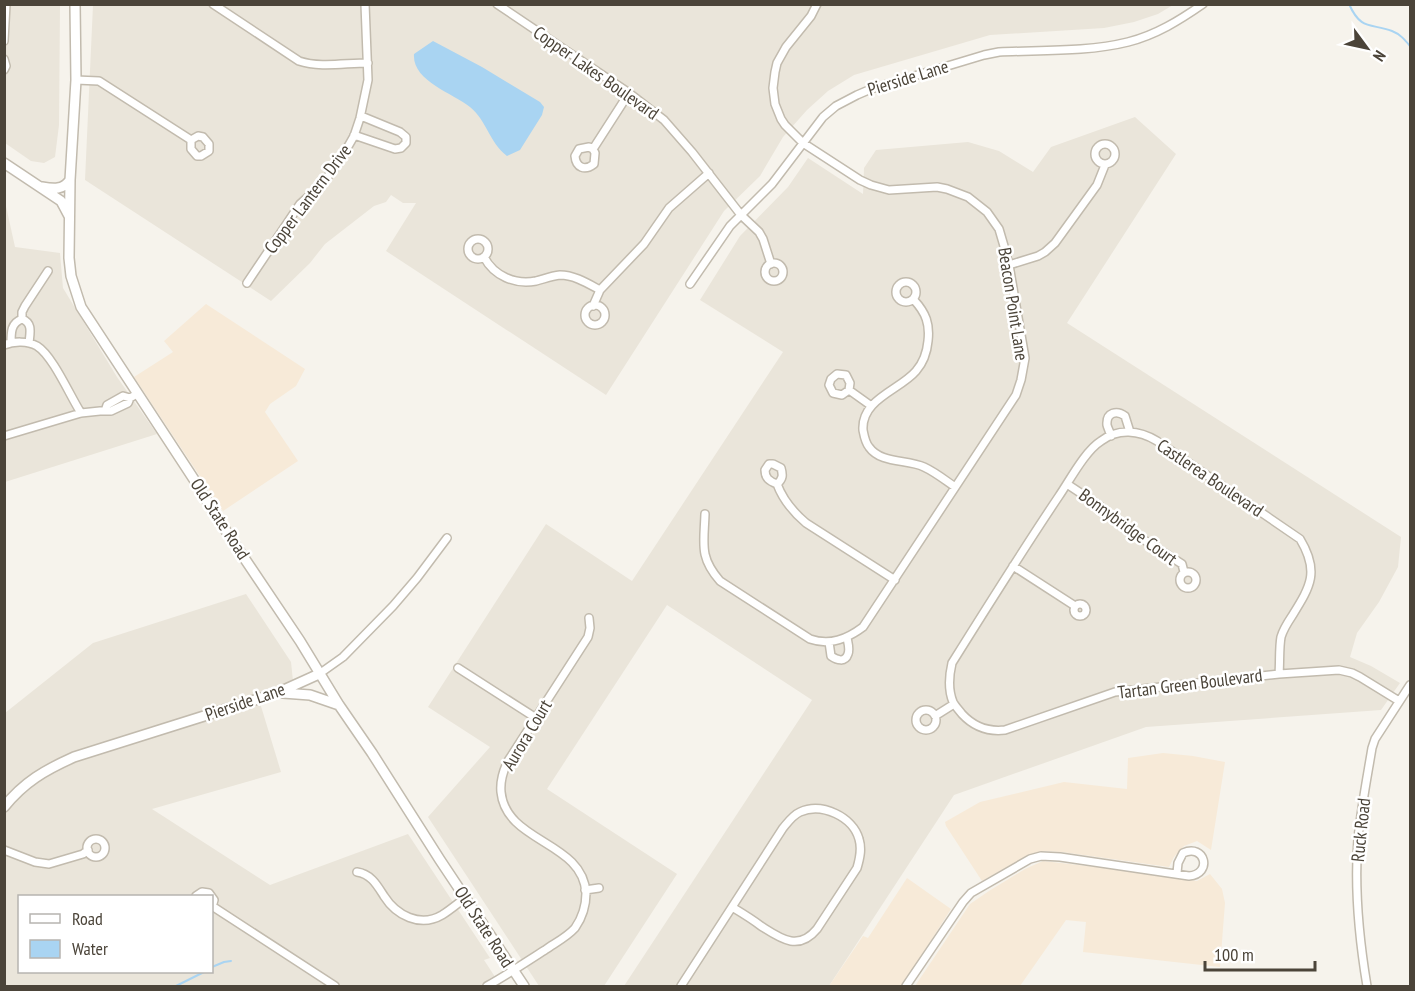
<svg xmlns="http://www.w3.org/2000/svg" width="1415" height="991" font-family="'PT Sans Narrow',sans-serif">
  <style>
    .residential { fill: #eae5da; fill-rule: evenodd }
    .commercial { fill: #f7ead8 }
    .water { fill: #a9d4f2 }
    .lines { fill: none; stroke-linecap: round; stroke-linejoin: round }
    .stream { stroke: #a9d4f2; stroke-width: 2 }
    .minor-casing { stroke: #c2bbae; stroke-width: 10 }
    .tertiary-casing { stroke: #c2bbae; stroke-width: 12 }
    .minor { stroke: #fff; stroke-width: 7 }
    .tertiary { stroke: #fff; stroke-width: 9 }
    .labels { text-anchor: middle; stroke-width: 5; stroke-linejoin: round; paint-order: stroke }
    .street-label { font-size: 18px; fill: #4b4439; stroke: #fff }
  </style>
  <rect width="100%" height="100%" fill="#f6f3ec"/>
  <!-- residential -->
  <path class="residential" d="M4,5h56l-1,120 -4,32 -11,6 -13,-2 -26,-18z
    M93,5h1080l-15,9 -24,8 -30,6 -114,7 -136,40 -26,16 -21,19 -24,27 -23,39 -36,35 -118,184 -220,-144 30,-48h-13l-12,-8 -5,7 -12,4 -49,38 -15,19 -39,38 -186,-121z
    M1135,117l41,37 -109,169 334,214 -3,30 -19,35 -22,31 -7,24 21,9 29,17 -19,27 -235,17 -192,68 -125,191h-205l188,-286 -145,-95 -120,184 130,85 -73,112h-65l-111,-169 62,-70 -62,-40 118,-183 86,57 151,-229 -83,-52 40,-64 48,-49 20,-29 55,36 1,-26 12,-18 92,-8 31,9 34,21 18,-25z
    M4,197l11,50 45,6 3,35 54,89 40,57 -152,48z
    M246,594l45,68 2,19 -36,12 24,79 -129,37 118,76 138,-51 82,124 -6,2 17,26h-496v-273l88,-70zM20,896h192v76h-192z"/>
  <!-- commercial -->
  <path class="commercial" d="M206,304l99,65 -9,17 -26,18 -5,8 33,49 -75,50 -89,-134 39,-25 -9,-11z
    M1163,753l30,3 32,6 -14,88 -14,-9 -13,5 -10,11 -5,10 -107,-15 -20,-1 -15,5 -45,25 -36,-55 -1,-4 35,-20 84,-20 63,7 1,-31z
    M1043,861l62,7 92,13 13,-7 12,15 3,14 -5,64 -137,-15 3,-30 -20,-2 -46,66h-105l55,-82 19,-13 36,-22z
    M907,878l44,31 -49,77h-73l34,-50 5,2z"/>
  <!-- water -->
  <path class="water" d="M433,41l49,26 58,35 4,5 -2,8 -22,35 -13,6c-18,-14 -20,-35 -37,-49 -17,-14 -58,-26 -56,-53z"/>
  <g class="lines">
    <!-- stream -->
    <path class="stream" d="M1349,4c12,27 22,19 43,27 8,3 13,9 18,15
      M212,967l12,-5 7,-1
      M176,986l28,-14"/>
    <!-- minor casing -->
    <g class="minor-casing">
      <path id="minor" d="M213,4l86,57c21,7 46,2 69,2
        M497,4l132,89 35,27 28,32 49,63 18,17 4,7 8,25
        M4,41l2,-37
        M4,59l2,7 -2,4
        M76,80l23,1 92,59v9l6,7h4l8,-5v-7l-6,-7 -5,-1 -7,4
        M354,135l41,14 6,-1 5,-5v-6l-6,-5 -39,-16
        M1095 154a10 10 0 1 1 20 0a10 10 0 1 1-20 0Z
        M593,149l-4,-2 -10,2 -4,7c1,12 10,15 19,8l1,-11 -2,-4 36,-56
        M468 249a10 10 0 1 1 20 0a10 10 0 1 1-20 0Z
        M484,257c10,19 31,28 52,24 8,-2 15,-5 24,-6 14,0 27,8 40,15
        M765 272a9 9 0 1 1 18 0a9 9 0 1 1-18 0Z
        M1009,265l29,-9 7,-4 10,-9 42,-58 8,-20
        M896 292a10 10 0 1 1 20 0a10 10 0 1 1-20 0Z
        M247,283l53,-79 20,-18 18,-22 16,-28 6,-18 8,-38 -3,-76
        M690,284l40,-58 42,-42 51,-67 13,-11 21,-11 14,-6 113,-34 15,-3c42,-2 89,0 129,-10 28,-7 52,-22 75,-38
        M914,300c12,13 16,24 14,41 -1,11 -5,22 -12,30 -16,19 -55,28 -53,59 1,5 2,12 6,17 12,17 38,12 55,20 11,5 21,13 31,20
        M585 315a10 10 0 1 1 20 0a10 10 0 1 1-20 0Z
        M593,306l7,-16 44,-46 25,-36 40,-35
        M22,319v-7l3,-6 23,-35
        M11,343c0,-11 0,-20 11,-24 11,4 8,14 7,24
        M4,345c10,-4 24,-4 33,1 16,10 33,50 44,67
        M849,390l-7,5 -9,-2 -4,-8 2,-6 6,-5 9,1 4,8 -1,7 21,15
        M105,411l2,-6 16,-9 7,2
        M4,436l77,-23 19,-2h11l17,-8 2,-5 7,-4
        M1111,436c-1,-4 -3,-7 -4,-11 -1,-13 10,-15 18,-9l5,16
        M777,484c-8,-3 -12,-6 -12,-14l4,-6h4l8,4c2,7 2,11 -4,16 6,16 16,28 29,39l89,57
        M1067,484l33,22 19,18 63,40 2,8
        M705,514c-1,30 -6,43 15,67l90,58c20,7 37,0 53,-12l153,-232 5,-15 4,-22 -16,-93 -5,-19 -5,-17 -12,-17 -19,-15 -21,-8 -10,-2 -48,3 -18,-5 -11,-5 -57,-37 -18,-18 -4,-6 -6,-15 -2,-16 2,-16 2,-9 9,-16 25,-31 6,-12
        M1013,566l62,40
        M1180 580a8 8 0 1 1 16 0a8 8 0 1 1-16 0Z
        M1074 610a6 6 0 1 1 12 0a6 6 0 1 1-12 0Z
        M829,642l2,14c6,4 14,7 17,-2 2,-5 0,-11 -1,-16
        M458,668l78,50
        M319,674l24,-17 50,-51 24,-28 30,-40
        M1279,674c1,-12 0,-26 2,-37 2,-7 7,-15 11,-21 18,-29 28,-44 8,-77l-143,-98c-18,-11 -39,-13 -56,0 -16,10 -31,39 -42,55 -37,55 -72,111 -107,167 -3,13 -4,27 1,39 2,4 6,8 9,12 12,13 26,18 43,16l110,-38 164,-18 60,-4 13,3 8,4 39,24
        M916 720a10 10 0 1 1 20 0a10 10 0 1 1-20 0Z
        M935,716l19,-12
        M87 848a9 9 0 1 1 18 0a9 9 0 1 1-18 0Z
        M4,850l31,12 14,2 34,-10 5,-4
        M357,872c14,2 20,13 27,24 12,19 36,32 58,19 8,-5 15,-11 23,-17
        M585,890l14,-2
        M196,896l6,-4 7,1 5,7 -2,7
        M212,906l123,80
        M487,986c20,-11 39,-24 58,-36 10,-7 22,-13 30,-22 7,-10 11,-23 11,-35 -3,-52 -80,-50 -85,-101 -1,-11 2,-21 7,-31l80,-124 2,-9 -1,-10
        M681,986l102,-158c5,-6 10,-13 17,-16 22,-10 53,5 59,27 3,10 1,19 -2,29l-40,61c-19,23 -37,9 -56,-3 -9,-7 -19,-13 -29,-19
        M906,986l57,-84 8,-9 59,-34 11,-3 19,1 129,19c24,-2 16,-33 -6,-23l-5,10 -1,10
        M1367,986c-8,-48 -13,-97 -9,-147 3,-30 9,-61 14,-91l3,-9 35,-54"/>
    </g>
    <!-- tertiary casing -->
    <g class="tertiary-casing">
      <path id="tertiary" d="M75,4l1,76 -6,100 -1,78 2,18 10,31 114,174 21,35 84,125 39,64 33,48 68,107 84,126
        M4,163l57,38 8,15
        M42,187c12,2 21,3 28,-7
        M283,693l27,2 29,10
        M4,807c20,-25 41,-37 70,-50l203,-64 42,-19"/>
    </g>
    <!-- minor -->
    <use href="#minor" class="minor"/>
    <!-- tertiary -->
    <use href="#tertiary" class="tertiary"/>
  </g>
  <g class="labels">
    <!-- street labels -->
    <g class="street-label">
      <text transform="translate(596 73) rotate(35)" y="6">Copper Lakes Boulevard</text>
      <text transform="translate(908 78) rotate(-17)" y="6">Pierside Lane</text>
      <text transform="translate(308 199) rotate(-53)" y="6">Copper Lantern Drive</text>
      <text transform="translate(1013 304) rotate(81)" y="6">Beacon Point Lane</text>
      <text transform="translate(1210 478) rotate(34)" y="6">Castlerea Boulevard</text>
      <text transform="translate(220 519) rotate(57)" y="6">Old State Road</text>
      <text transform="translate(1128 527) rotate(36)" y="6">Bonnybridge Court</text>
      <text transform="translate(1190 684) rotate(-7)" y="6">Tartan Green Boulevard</text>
      <text transform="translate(245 702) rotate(-19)" y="6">Pierside Lane</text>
      <text transform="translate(527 735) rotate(-59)" y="6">Aurora Court</text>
      <text transform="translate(1361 830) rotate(-84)" y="6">Ruck Road</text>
      <text transform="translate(484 927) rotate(57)" y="6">Old State Road</text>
    </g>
  </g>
  <!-- border -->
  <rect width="1415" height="991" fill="none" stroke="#4b4439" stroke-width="12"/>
  <!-- legend -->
  <rect x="18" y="895" width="195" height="78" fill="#ffffff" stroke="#b7b4b0" stroke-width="1.5"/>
  <rect x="30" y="914" width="30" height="9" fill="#ffffff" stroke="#b7b4b0" stroke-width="1.5"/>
  <text x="72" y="925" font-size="18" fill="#4b4439">Road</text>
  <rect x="30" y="940" width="30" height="18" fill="#a9d4f2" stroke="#b7b4b0" stroke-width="1.5"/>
  <text x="72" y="955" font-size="18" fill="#4b4439">Water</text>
  <!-- north arrow -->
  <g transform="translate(1367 48) rotate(123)" stroke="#ffffff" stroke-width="4.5" paint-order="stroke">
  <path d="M0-4.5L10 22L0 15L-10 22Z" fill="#4b4439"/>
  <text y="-9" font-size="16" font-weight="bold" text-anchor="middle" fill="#4b4439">N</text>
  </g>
  <!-- scale -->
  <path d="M1205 961v9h110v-9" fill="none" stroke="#4b4439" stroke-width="3"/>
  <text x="1214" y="961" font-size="18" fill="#4b4439" stroke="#ffffff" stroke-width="4.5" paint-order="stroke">100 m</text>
</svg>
